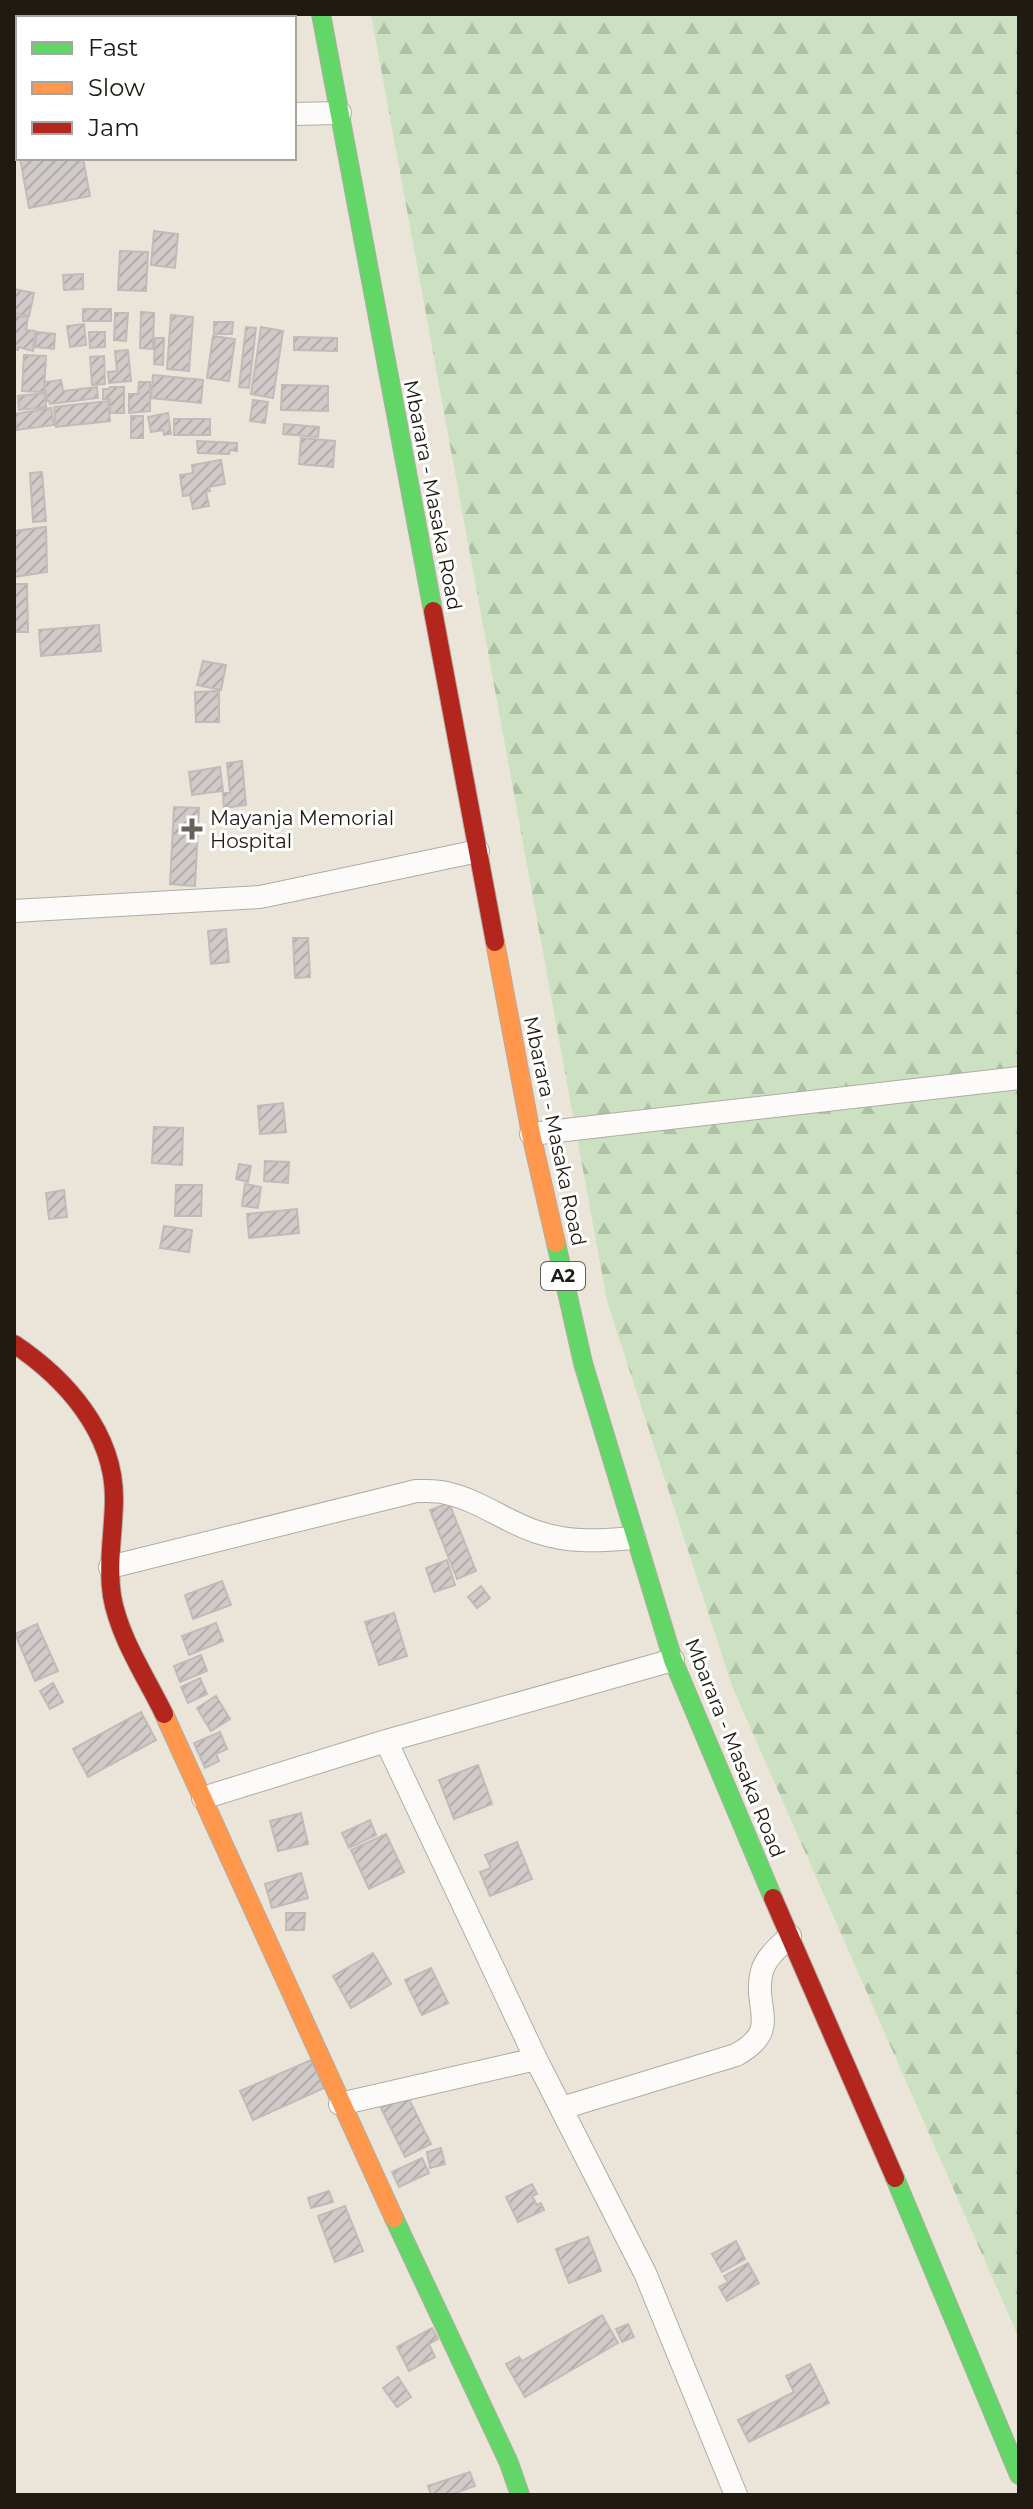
<svg xmlns="http://www.w3.org/2000/svg" width="1033" height="2509" font-family="Montserrat,sans-serif">
  <style>
    .forest { fill: url(#forest-firs) }
    .building { fill: url(#building-hatch); stroke: #c0bbb9; stroke-width: 2 }
    .lines { fill: none; stroke-linecap: round; stroke-linejoin: round }
    .street-casing { stroke: #b0aca2; stroke-width: 24 }
    .fast-casing { stroke: #b0aca2; stroke-width: 20 }
    .slow-casing { stroke: #b0aca2; stroke-width: 20 }
    .jam-casing { stroke: #b0aca2; stroke-width: 20 }
    .street { stroke: #fcfbf9; stroke-width: 22 }
    .fast { stroke: #63d668; stroke-width: 18 }
    .slow { stroke: #ff974d; stroke-width: 18 }
    .jam { stroke: #b3261e; stroke-width: 18 }
    .poi-dot { fill: #666258; stroke: #fff; stroke-width: 3 }
    .labels { text-anchor: middle; stroke-width: 6; stroke-linejoin: round; paint-order: stroke }
    .shield { fill: #fff; stroke: #625f5a; stroke-width: 2 }
    .shield-label { font-size: 18px; font-weight: bold; fill: #1f1b13 }
    .street-label { font-size: 20px; fill: #1f1b13; stroke: #fff }
    .poi-label { font-size: 20px; fill: #1f1b13; stroke: #fff; text-anchor: start }
  </style>
  <defs>
    <pattern id="forest-firs" width="22" height="20" patternUnits="userSpaceOnUse" patternTransform="scale(2)"><rect width="22" height="20" fill="#cbe1c1"/><path d="M5 1l3.5 6h-7zM16 11l3.5 6h-7z" fill="#aec0a5"/></pattern>
    <pattern id="building-hatch" width="6" height="6" patternUnits="userSpaceOnUse" patternTransform="scale(2)"><rect width="6" height="6" fill="#d0cac8"/><path d="M-1 1l2-2M0 6l6-6M5 7l2-2" fill="none" stroke="#b2adab"/></pattern>
  </defs>
  <rect width="100%" height="100%" fill="#ebe5d9"/>
  <!-- forest -->
  <path class="forest" d="M371,14h648v2324l-287,-652 -125,-385z"/>
  <!-- building -->
  <path class="building" d="M20,158h63l7,38 -61,12z
    M154,231l24,3 -3,34 -24,-3z
    M120,251l28,1 -2,39 -28,-1z
    M83,274v15l-19,1 -1,-15z
    M14,289l20,4 -5,23 -15,-3z
    M83,309h28v12h-28z
    M141,312l13,1 -1,36 -13,-1z
    M115,313h13l-2,28 -12,-1z
    M171,315l22,2 -4,54 -22,-2z
    M14,316l14,1 -2,13 9,1 -2,20 -15,-4v3l-4,-1z
    M214,322h19l-1,12h-18z
    M84,324l2,21 -16,2 -3,-21z
    M246,327l10,1 -7,60 -10,-1z
    M261,327l22,4 -10,67 -22,-4z
    M37,332l18,2 -1,15 -19,-2z
    M89,332h16v15l-15,1z
    M213,336l22,3 -6,42 -22,-3z
    M294,337l43,1v13l-43,-1z
    M155,338h9l-1,27 -9,-1z
    M128,350l3,31 -22,2 -1,-11 9,-1 -2,-20z
    M24,355l22,1 -2,36 -22,-1z
    M104,356l1,28 -13,1 -2,-28z
    M153,375l50,5 -2,23 -50,-5z
    M61,380l2,11 34,-4 1,11 -48,6 -1,-3h-2l-3,-19z
    M139,382h11v29l-21,2v-19h9z
    M282,385l46,1v25l-47,-1z
    M110,387h14v26h-14v-14h-7v-10h6z
    M45,393l1,14 -27,3 -1,-14z
    M253,400l15,2 -3,21 -15,-2z
    M108,401l2,20 -54,6 -2,-20z
    M51,408l3,17 -37,5 -3,-16z
    M168,413l3,21 -7,1 -1,-5 -12,2 -3,-15z
    M131,416h12v22h-12z
    M174,419h36v16h-36z
    M284,424l35,3 -1,10 -35,-3z
    M301,438l34,3 -2,26 -34,-3z
    M197,441l40,2v8l-7,-1 -1,4 -31,-1z
    M221,460l4,24 -16,3 1,4 -4,1 3,14 -16,3 -3,-14 -7,1 -3,-21 13,-2 -1,-8z
    M42,472l4,49 -13,1 -3,-49z
    M46,527l1,45 -33,5v-46z
    M15,584h12l1,48h-13z
    M99,625l2,26 -60,5 -2,-26z
    M203,661l23,4 -5,25 -24,-5z
    M219,691v31h-23l-1,-30z
    M242,761l4,44 -22,3 -1,-15h7l-3,-30z
    M220,767l3,24 -31,4 -3,-23z
    M174,807l25,1 -4,78 -25,-2z
    M226,929l3,33 -18,2 -3,-33z
    M293,938h15l2,39 -15,1z
    M283,1103l3,29 -26,2 -2,-28z
    M154,1127l29,1 -1,37 -30,-2z
    M265,1161l24,1 -1,21 -24,-2z
    M239,1164l12,2 -3,16 -12,-3z
    M245,1184l16,3 -3,21 -16,-2z
    M176,1185h26l-1,31h-26z
    M64,1190l3,27 -18,2 -3,-26z
    M297,1209l2,24 -50,5 -2,-24z
    M164,1226l28,4 -3,22 -29,-4z
    M449,1503l27,68 -19,8 -27,-69z
    M447,1560l8,25 -21,7 -8,-24z
    M222,1581l9,24 -38,14 -8,-24z
    M481,1586l9,12 -13,10 -9,-11z
    M394,1613l13,43 -28,9 -14,-43z
    M216,1623l7,18 -34,14 -7,-19z
    M37,1624l21,47 -23,10 -20,-47z
    M201,1655l6,16 -27,11 -6,-16z
    M200,1678l7,16 -19,9 -7,-16z
    M53,1683l10,19 -13,7 -10,-18z
    M216,1696l14,23 -19,12 -14,-23z
    M141,1712l15,28 -68,37 -15,-28z
    M220,1732l7,17 -11,5 3,7 -14,7 -11,-25z
    M478,1765l14,39 -38,15 -15,-39z
    M301,1813l7,31 -30,7 -8,-30z
    M370,1820l6,15 -27,13 -7,-15z
    M386,1834l18,38 -35,17 -18,-39z
    M517,1842l15,37 -42,17 -10,-24 11,-4 -6,-13z
    M301,1873l7,25 -36,10 -7,-24z
    M286,1913h19l-1,17h-18z
    M373,1953l18,31 -40,24 -18,-32z
    M431,1968l17,35 -26,12 -17,-35z
    M311,2060l13,28 -71,32 -13,-29z
    M407,2095l24,49 -26,13 -24,-49z
    M441,2148l4,16 -15,4 -3,-16z
    M422,2158l7,15 -30,14 -7,-15z
    M532,2184l5,10 -5,2 5,9 4,-2 3,7 -26,12 -12,-25z
    M329,2191l4,11 -22,6 -3,-10z
    M345,2206l18,45 -28,11 -17,-46z
    M588,2237l13,34 -32,12 -13,-34z
    M736,2241l9,18 -23,13 -10,-18z
    M748,2263l11,20 -32,18 -8,-14 9,-5 -4,-6z
    M602,2315l16,28 -93,54 -19,-33 13,-7 3,4z
    M628,2324l6,13 -12,5 -6,-13z
    M432,2328l6,11 -9,5 6,13 -26,14 -12,-24z
    M810,2364l19,39 -80,39 -11,-22 56,-28 -8,-16z
    M398,2377l13,20 -14,10 -14,-19z
    M470,2472l5,14 -25,9h-19l-3,-9z"/>
  <g class="lines">
    <!-- street casing -->
    <g class="street-casing">
      <path id="street" d="M14,71l4,1
        M294,114l46,-1
        M14,911l246,-14 218,-46
        M531,1134l488,-56
        M110,1567l306,-76c10,0 21,-1 30,2 33,7 60,29 91,39 33,11 63,9 97,6
        M386,1741l150,318 109,214 91,222
        M203,1798l183,-57 287,-81
        M340,2104l196,-45
        M562,2108l174,-53c47,-26 16,-46 26,-84 4,-14 18,-25 28,-35"/>
    </g>
    <!-- fast casing -->
    <g class="fast-casing">
      <path id="fast" d="M321,14l112,597
        M556,1243l27,120 90,297 100,238
        M895,2178l124,297
        M394,2218l115,245 11,32"/>
    </g>
    <!-- slow casing -->
    <g class="slow-casing">
      <path id="slow" d="M495,942l36,192 25,109
        M164,1714l230,504"/>
    </g>
    <!-- jam casing -->
    <g class="jam-casing">
      <path id="jam" d="M433,611l62,331
        M14,1344c51,34 100,88 100,154 0,32 -7,65 -2,98 7,41 34,81 52,118
        M773,1898l122,280"/>
    </g>
    <!-- street -->
    <use href="#street" class="street"/>
    <!-- fast -->
    <use href="#fast" class="fast"/>
    <!-- slow -->
    <use href="#slow" class="slow"/>
    <!-- jam -->
    <use href="#jam" class="jam"/>
  </g>
  <!-- markers -->
  <path class="poi-dot" d="M188 817h8v8h8v8h-8v8h-8v-8h-8v-8h8z"/>
  <g class="labels">
    <!-- shield labels -->
    <rect class="shield" x="541" y="1262" width="44" height="28" rx="6"/>
    <g class="shield-label">
      <text x="563" y="1282">A2</text>
    </g>
    <!-- street labels -->
    <g class="street-label">
      <text transform="translate(433 495) rotate(79)" y="7">Mbarara - Masaka Road</text>
      <text transform="translate(555 1131) rotate(78)" y="7">Mbarara - Masaka Road</text>
      <text transform="translate(735 1748) rotate(68)" y="7">Mbarara - Masaka Road</text>
    </g>
    <!-- poi labels -->
    <g class="poi-label">
      <text x="210" y="825">Mayanja Memorial<tspan x="210" dy="23">Hospital</tspan></text>
    </g>
  </g>
  <!-- border -->
  <rect width="1033" height="2509" fill="none" stroke="#1f1b13" stroke-width="32"/>
  <!-- legend -->
  <rect x="16" y="16" width="280" height="144" fill="#ffffff" stroke="#a5a4a1" stroke-width="2"/>
  <rect x="32" y="42" width="40" height="12" fill="#63d668" stroke="#a5a4a1" stroke-width="2"/>
  <text x="88" y="56" font-size="24" fill="#1f1b13">Fast</text>
  <rect x="32" y="82" width="40" height="12" fill="#ff974d" stroke="#a5a4a1" stroke-width="2"/>
  <text x="88" y="96" font-size="24" fill="#1f1b13">Slow</text>
  <rect x="32" y="122" width="40" height="12" fill="#b3261e" stroke="#a5a4a1" stroke-width="2"/>
  <text x="88" y="136" font-size="24" fill="#1f1b13">Jam</text>
</svg>
